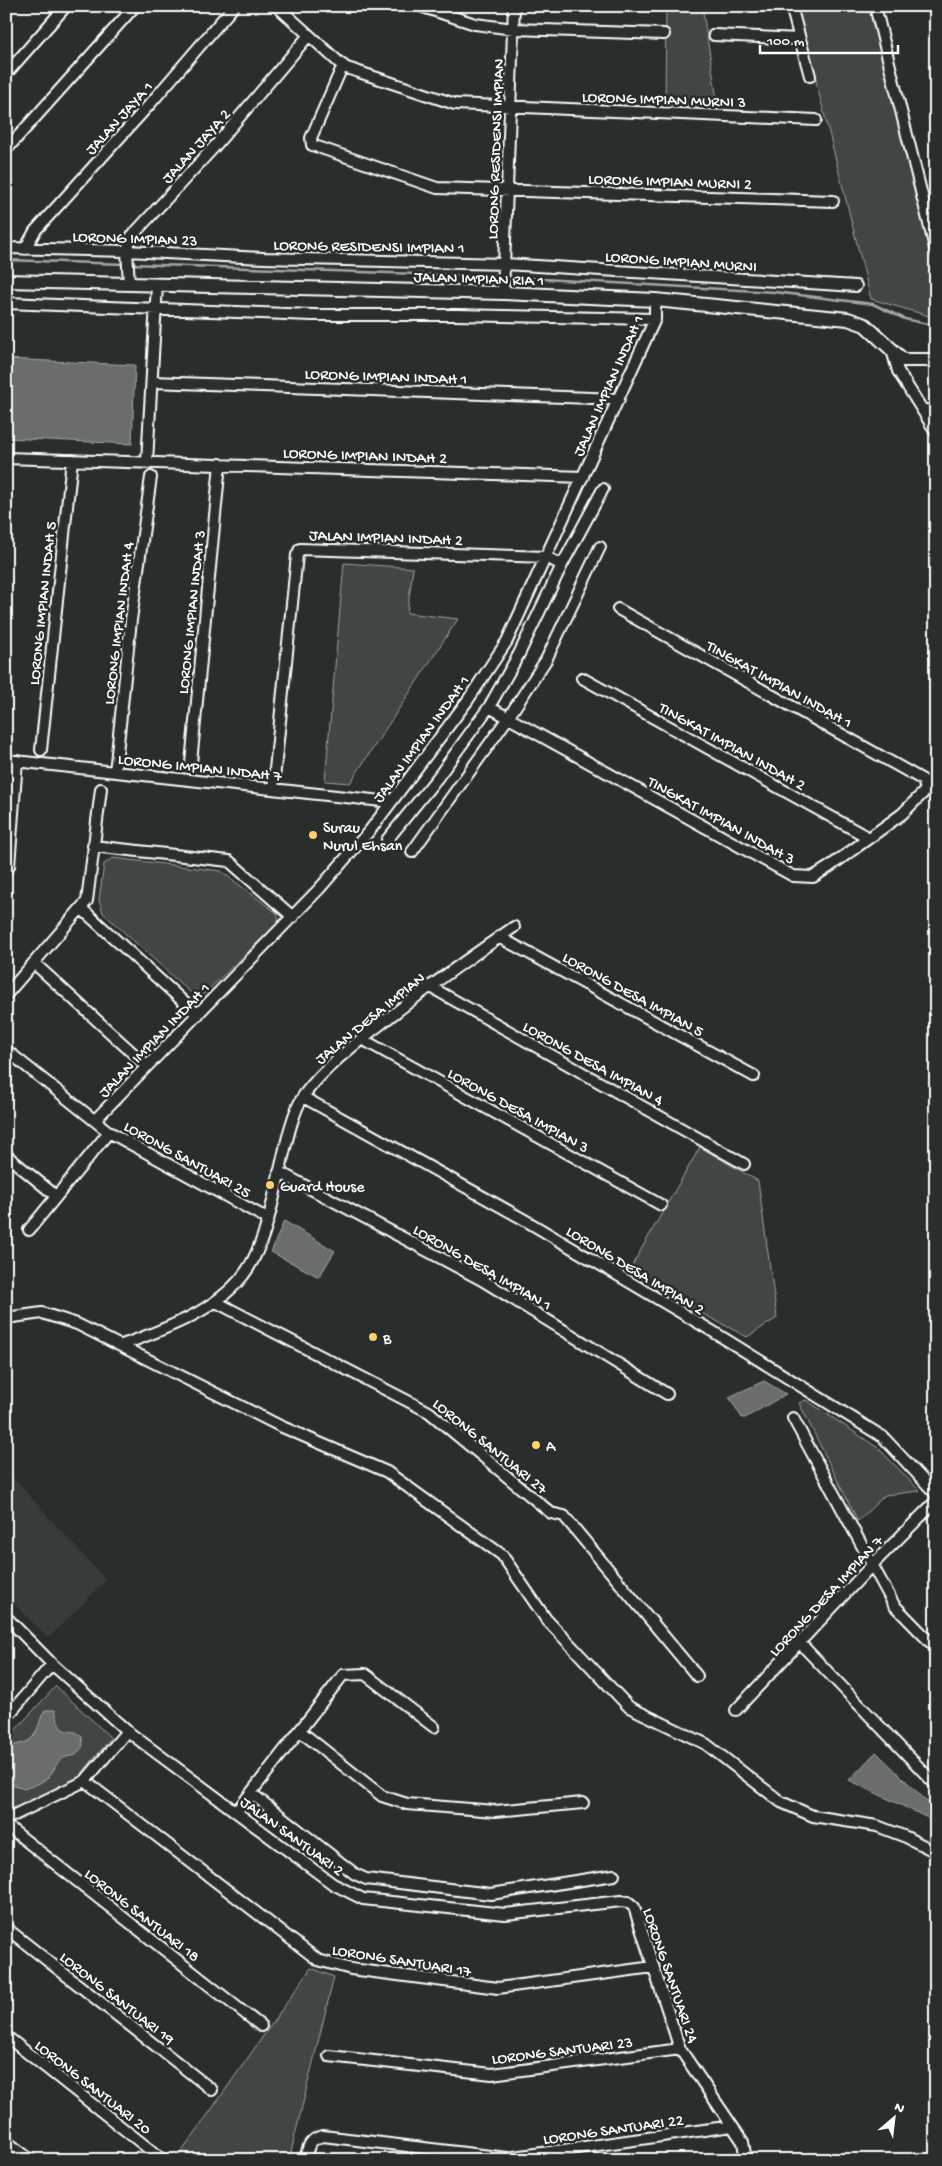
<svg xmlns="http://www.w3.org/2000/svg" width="942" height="2166" font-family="'Gochi Hand',sans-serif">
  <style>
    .built { fill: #373a3b }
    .green { fill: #414445; stroke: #a0a2a2 }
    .water { fill: #6a6c6d; stroke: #a6a7a7 }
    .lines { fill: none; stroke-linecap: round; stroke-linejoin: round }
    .stream { stroke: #a6a7a7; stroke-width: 2.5 }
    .minor-casing { stroke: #fff; stroke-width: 14 }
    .tertiary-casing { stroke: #fff; stroke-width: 16 }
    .minor { stroke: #2a2d2e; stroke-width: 10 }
    .tertiary { stroke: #2a2d2e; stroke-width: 12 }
    .poi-dot { fill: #ffd166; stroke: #2a2d2e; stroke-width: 2 }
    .labels { text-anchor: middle; stroke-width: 5; stroke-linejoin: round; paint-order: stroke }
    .street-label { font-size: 16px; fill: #fff; stroke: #2a2d2e }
    .poi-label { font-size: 16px; fill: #fff; stroke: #2a2d2e; text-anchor: start }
  </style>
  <rect width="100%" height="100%" fill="#2a2d2e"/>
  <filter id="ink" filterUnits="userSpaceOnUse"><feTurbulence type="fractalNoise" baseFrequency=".02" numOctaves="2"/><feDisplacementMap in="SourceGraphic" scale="10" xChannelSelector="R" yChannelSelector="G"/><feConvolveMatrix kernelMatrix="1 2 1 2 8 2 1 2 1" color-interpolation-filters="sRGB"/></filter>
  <g filter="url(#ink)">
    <!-- built -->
    <path class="built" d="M6,1470l100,110 -58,58 -42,-43z"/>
    <!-- green -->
    <path class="green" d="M666,6h36l16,100 -53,-1z
      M797,6h75l64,274v38l-65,-19z
      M344,563l69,5 -6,45 51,6 -108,164 -25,-2z
      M113,858l108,13 57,43v9l-74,71 -13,-1 -88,-80 -4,-13 5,-36z
      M700,1147l58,34 19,137 -30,19 -120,-63z
      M806,1400l72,48 42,43 -35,4 -27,26 -59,-118z
      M56,1686l55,52 -33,40 -72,35v-73z
      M311,1968l23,9 -45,183h-113z"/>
    <!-- water -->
    <path class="water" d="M6,359l129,6 -3,79 -126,-6z
      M284,1221l51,30 -16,26 -48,-25z
      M764,1381l22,13 -41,24h-3l-13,-21z
      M45,1710h10c5,16 2,21 21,22l6,5 1,9 -7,9c-23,4 -15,7 -27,21 -6,7 -16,10 -25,13l-9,-4 -9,1v-37c7,-5 13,-4 20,-7 13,-5 12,-22 19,-32z
      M876,1752l60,58v12l-87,-42z"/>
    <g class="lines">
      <!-- stream -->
      <path class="stream" d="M6,260l119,4
        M130,264l372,13
        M507,277l267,15 99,12 32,15 31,7"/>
      <!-- minor casing -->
      <g class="minor-casing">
        <path id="minor" d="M277,6l67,61 111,37 361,16
          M420,6l55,18 39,5 150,5
          M791,6l19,70
          M875,6l61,246
          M714,35l86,4
          M343,65l-32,73 1,7 125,43 396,13
          M6,74l60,-68
          M6,150l129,-144
          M6,248l121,3 137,7 241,6 351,22
          M25,249l10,-18 115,-127 84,-98
          M129,283l-2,-32 4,-14 84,-91 94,-111
          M503,293l11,-287
          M6,303l306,12h145l198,4
          M892,350l6,21 38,61
          M152,382l467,17
          M923,411l13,-2
          M6,458l577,19
          M147,462l10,-177
          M582,678l287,160
          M489,707l304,169 20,1 16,-10 73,-53 24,-24 -3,-10 -305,-171
          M41,750l31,-290
          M6,760l385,42
          M191,763l29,-299
          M115,772l16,-152 20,-143
          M273,789l24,-234 3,-6 246,8 16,8
          M387,840l51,-63 51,-70 30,-53 43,-89 41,-76
          M93,846l136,15 64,56
          M412,852l96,-134 38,-58 54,-113
          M6,870l3,-4 8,-105
          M81,908l117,107
          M499,937l255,139
          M34,963l113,103
          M429,986l315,178
          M6,995l81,-94 14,-112
          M362,1039l299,166
          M6,1050l103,82 159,87
          M303,1097l220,122 189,112 171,106 53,57
          M95,1120l225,-232 51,-59 97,-129 39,-59 148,-322v-19
          M6,1155l50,41
          M279,1172l203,108 185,114
          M29,1230l80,-98
          M216,1302l213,110 122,101 13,3 133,160
          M6,1318l36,-5 35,11 203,102 107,46 115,83 44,64 83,88 77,37 75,58 32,14 64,10 29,11 30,15
          M122,1345c46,-17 107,-38 131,-85 14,-28 20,-59 27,-90 5,-21 12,-58 24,-75 21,-28 51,-51 78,-72 43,-34 87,-65 132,-96
          M793,1418l101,187 42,43
          M6,1617l46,47 75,67 206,153 30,15 142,15 116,-13 7,1 6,5 46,142 63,93 3,18
          M800,1643l136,142
          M736,1710l136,-145 64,-64
          M6,1718l46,-54
          M300,1731l82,65 25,8 88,7 88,-8
          M85,1781l233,179 33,9 147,19 155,-21
          M251,1793l104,81 11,5 125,15 123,-19
          M236,1812l107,-137 22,-1 69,53
          M6,1819l79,-38 42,-50
          M6,1825l255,201
          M6,1928l206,162
          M6,2036l157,124
          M329,2056l163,18 188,-25
          M6,2141l25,19
          M305,2160c3,-13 4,-21 18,-24l184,22 225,-32"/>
      </g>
      <!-- tertiary casing -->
      <g class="tertiary-casing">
        <path id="tertiary" d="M6,281l497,12 152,7 193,19 17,6 38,35h33"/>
      </g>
      <!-- minor -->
      <use href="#minor" class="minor"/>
      <!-- tertiary -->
      <use href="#tertiary" class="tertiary"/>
    </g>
  </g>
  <!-- markers -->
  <g class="poi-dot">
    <circle cx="313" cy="835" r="5"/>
    <circle cx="270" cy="1185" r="5"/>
    <circle cx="373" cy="1337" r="5"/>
    <circle cx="536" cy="1445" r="5"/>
  </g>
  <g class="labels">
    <!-- street labels -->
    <g class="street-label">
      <text transform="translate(664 98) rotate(2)" y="6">LORONG IMPIAN MURNI 3</text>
      <text transform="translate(118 117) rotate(-48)" y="6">JALAN JAYA 1</text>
      <text transform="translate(195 145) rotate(-48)" y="6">JALAN JAYA 2</text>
      <text transform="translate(494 149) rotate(-88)" y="6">LORONG RESIDENSI IMPIAN</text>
      <text transform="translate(670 180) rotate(2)" y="6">LORONG IMPIAN MURNI 2</text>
      <text transform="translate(135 237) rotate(2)" y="6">LORONG IMPIAN 23</text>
      <text transform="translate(369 245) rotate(1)" y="6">LORONG RESIDENSI IMPIAN 1</text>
      <text transform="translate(681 260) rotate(4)" y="6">LORONG IMPIAN MURNI</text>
      <text transform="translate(479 277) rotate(2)" y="6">JALAN IMPIAN RIA 1</text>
      <text transform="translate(386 375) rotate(2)" y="6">LORONG IMPIAN INDAH 1</text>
      <text transform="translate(607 385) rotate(-66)" y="6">JALAN IMPIAN INDAH 1</text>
      <text transform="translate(365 454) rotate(2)" y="6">LORONG IMPIAN INDAH 2</text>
      <text transform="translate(386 536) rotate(2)" y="6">JALAN IMPIAN INDAH 2</text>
      <text transform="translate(41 603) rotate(-84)" y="6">LORONG IMPIAN INDAH 5</text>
      <text transform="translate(190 612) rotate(-84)" y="6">LORONG IMPIAN INDAH 3</text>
      <text transform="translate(117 623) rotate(-83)" y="6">LORONG IMPIAN INDAH 4</text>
      <text transform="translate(780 683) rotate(29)" y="6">TINGKAT IMPIAN INDAH 1</text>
      <text transform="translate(420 738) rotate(-54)" y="6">JALAN IMPIAN INDAH 1</text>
      <text transform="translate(733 745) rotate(29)" y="6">TINGKAT IMPIAN INDAH 2</text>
      <text transform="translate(200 766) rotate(6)" y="6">LORONG IMPIAN INDAH 7</text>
      <text transform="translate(722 819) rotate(29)" y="6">TINGKAT IMPIAN INDAH 3</text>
      <text transform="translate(634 993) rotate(29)" y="6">LORONG DESA IMPIAN 5</text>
      <text transform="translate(369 1017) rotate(-39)" y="6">JALAN DESA IMPIAN</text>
      <text transform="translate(153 1039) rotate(-46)" y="6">JALAN IMPIAN INDAH 1</text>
      <text transform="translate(594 1062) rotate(29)" y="6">LORONG DESA IMPIAN 4</text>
      <text transform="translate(519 1109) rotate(29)" y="6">LORONG DESA IMPIAN 3</text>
      <text transform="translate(188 1158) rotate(29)" y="6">LORONG SANTUARI 25</text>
      <text transform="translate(483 1266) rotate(30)" y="6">LORONG DESA IMPIAN 1</text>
      <text transform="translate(636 1269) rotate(31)" y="6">LORONG DESA IMPIAN 2</text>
      <text transform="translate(491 1445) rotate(39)" y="6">LORONG SANTUARI 27</text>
      <text transform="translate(825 1595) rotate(-47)" y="6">LORONG DESA IMPIAN 7</text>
      <text transform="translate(293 1835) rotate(36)" y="6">JALAN SANTUARI 2</text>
      <text transform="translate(143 1914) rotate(38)" y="6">LORONG SANTUARI 18</text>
      <text transform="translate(402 1959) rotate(9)" y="6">LORONG SANTUARI 17</text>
      <text transform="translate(672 1975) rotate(71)" y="6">LORONG SANTUARI 24</text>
      <text transform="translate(118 1997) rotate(38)" y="6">LORONG SANTUARI 19</text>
      <text transform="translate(562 2049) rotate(-7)" y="6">LORONG SANTUARI 23</text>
      <text transform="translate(94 2086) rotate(38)" y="6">LORONG SANTUARI 20</text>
      <text transform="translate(613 2128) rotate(-8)" y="6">LORONG SANTUARI 22</text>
    </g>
    <!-- poi labels -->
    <g class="poi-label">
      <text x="323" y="832">Surau<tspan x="323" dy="18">Nurul Ehsan</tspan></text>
      <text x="280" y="1191">Guard House</text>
      <text x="383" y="1343">B</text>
      <text x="546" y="1451">A</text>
    </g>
  </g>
  <!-- margin -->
  <rect width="942" height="2166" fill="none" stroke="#2a2d2e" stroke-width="25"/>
  <rect x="12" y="12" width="917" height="2141" fill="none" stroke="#fff" stroke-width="2" filter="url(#ink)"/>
  <!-- north arrow -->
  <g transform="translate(894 2118) rotate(28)" stroke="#2a2d2e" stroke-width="4" paint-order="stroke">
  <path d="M0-4L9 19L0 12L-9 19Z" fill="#ffffff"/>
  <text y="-8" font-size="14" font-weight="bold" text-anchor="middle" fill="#ffffff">N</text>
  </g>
  <!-- scale -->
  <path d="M760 45v8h138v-8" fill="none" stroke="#ffffff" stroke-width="2.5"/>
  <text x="767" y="45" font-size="15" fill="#ffffff" stroke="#2a2d2e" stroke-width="4" paint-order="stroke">100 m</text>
</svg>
